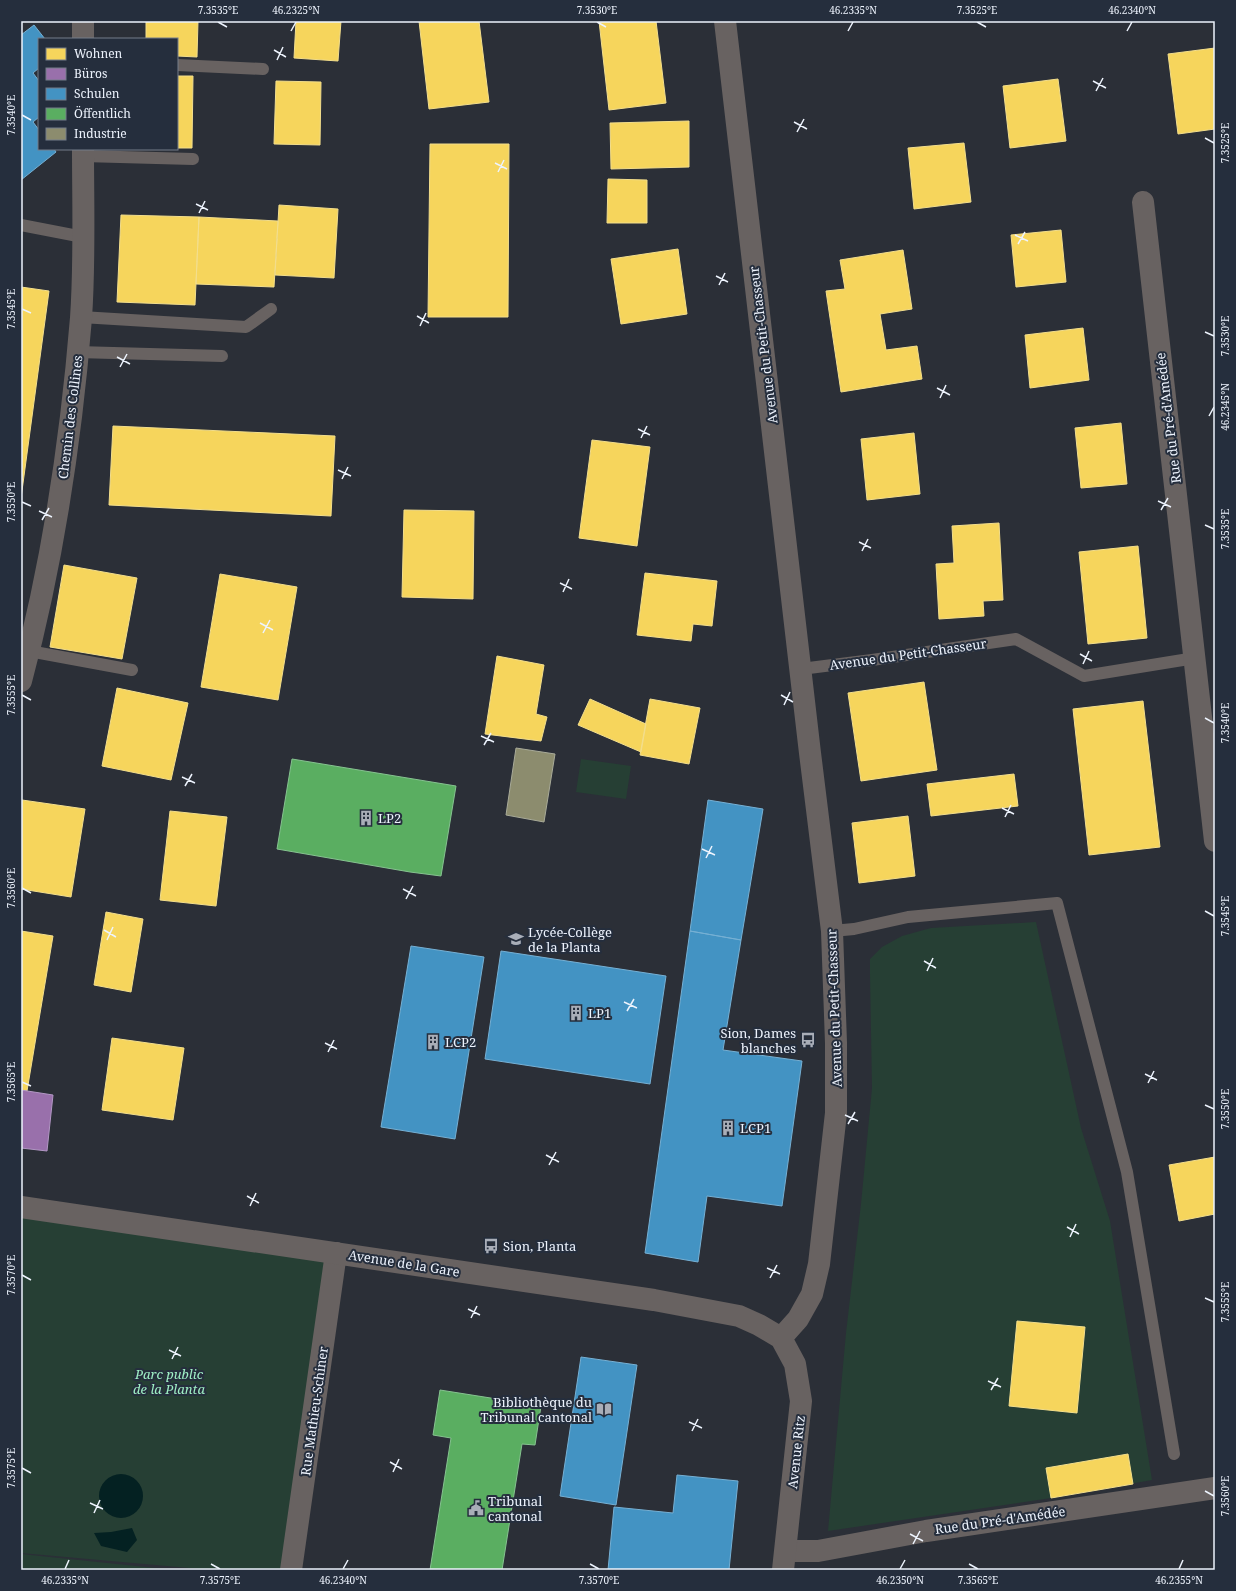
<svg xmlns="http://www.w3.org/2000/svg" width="1236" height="1591" font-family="'Noto Serif',serif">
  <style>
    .green { fill: #263f34 }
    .water { fill: #042122 }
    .homes { fill: #f6d55c; stroke: #f3de8c }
    .offices { fill: #9970ab; stroke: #b297c4 }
    .schools { fill: #4393c3; stroke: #76b0d4 }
    .public { fill: #5aae61; stroke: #86c390 }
    .industry { fill: #8c8c6e; stroke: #a9ab99 }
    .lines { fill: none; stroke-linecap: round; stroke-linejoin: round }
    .service { stroke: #686261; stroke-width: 12 }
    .minor { stroke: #686261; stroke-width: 22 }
    .tertiary { stroke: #686261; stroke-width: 22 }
    .ticks { fill: none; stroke: #edf3fd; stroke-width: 1.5 }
    .labels { text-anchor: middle; stroke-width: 4; stroke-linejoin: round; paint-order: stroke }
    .street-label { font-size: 13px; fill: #edf3fd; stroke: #252e3d }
    .poi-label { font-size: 13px; fill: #edf3fd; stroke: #252e3d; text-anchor: start }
    .park-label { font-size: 13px; font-style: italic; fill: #9fefc5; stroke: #252e3d }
    .neatline { fill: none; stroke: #edf3fd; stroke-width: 1.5 }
    .ticks-label { font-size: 10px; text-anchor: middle; fill: #edf3fd }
  </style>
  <rect width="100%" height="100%" fill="#2b2f37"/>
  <!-- green -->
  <path class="green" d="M581,759l50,7 -5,33 -50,-7z
    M1036,922l45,206 29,93 42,259 -101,18 -223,33 18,-198 15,-129 11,-116 -2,-114v-15l12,-12 20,-11 29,-8z
    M21,1207l315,46 -45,317h-79l-191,-17z
    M21,1554l153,16h-153z"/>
  <!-- water -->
  <path class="water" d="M99 1496a22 22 0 1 1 44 0a22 22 0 1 1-44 0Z
    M132,1528l5,12 -10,12 -26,-6 -7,-13 17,-1z"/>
  <!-- homes -->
  <path class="homes" d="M146,21h52l-1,36 -20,-1v-17h-31z
    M296,21h45l-3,40 -44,-3z
    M419,21h60l10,81 -60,7z
    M599,21h57l10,82 -57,7z
    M1215,48v81l-37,5 -10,-80z
    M177,76h16l-1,72h-15z
    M1058,79l8,62 -56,7 -7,-62z
    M276,81l45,1 -1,63 -46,-1z
    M689,121v46l-78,2 -1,-46z
    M964,143l7,59 -57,7 -6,-61z
    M430,144h79l-1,173h-80z
    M608,179l39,1v43h-40z
    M279,205l59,4 -4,69 -59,-3z
    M121,215l78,2 -4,88 -78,-3z
    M199,217l79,4 -4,66 -78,-3z
    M1061,230l5,52 -50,5 -5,-52z
    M678,249l9,65 -66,10 -10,-65z
    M903,250l9,59 -32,5 6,36 31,-4 5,33 -81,13 -15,-101 19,-2 -5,-29z
    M21,287l28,4 -28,207z
    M1083,328l6,52 -59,8 -5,-53z
    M1121,423l6,61 -46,4 -6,-60z
    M113,426l222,10 -4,80 -222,-11z
    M914,433l6,61 -53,6 -6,-61z
    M592,440l58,7 -13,99 -58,-8z
    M404,510l70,1 -1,88 -71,-2z
    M999,523l4,77 -20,1 1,15 -45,3 -3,-55 18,-1 -2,-37z
    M1138,546l9,92 -59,6 -9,-92z
    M64,565l73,13 -15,81 -72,-12z
    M645,573l72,8 -5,45 -19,-2 -2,17 -54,-6z
    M220,574l77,13 -19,113 -77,-13z
    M497,656l47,9 -8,49 11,3 -6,24 -56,-7z
    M924,682l13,88 -76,11 -13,-88z
    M117,688l71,15 -17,77 -69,-14z
    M590,699l56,25 -5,28 -63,-27z
    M650,699l50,9 -11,56 -49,-9z
    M1143,701l17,146 -71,8 -16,-146z
    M1014,774l4,32 -87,10 -4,-32z
    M22,800l63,9 -14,88 -50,-8z
    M170,811l57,6 -11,89 -56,-6z
    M908,816l7,60 -56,7 -7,-60z
    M106,912l37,7 -12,73 -37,-7z
    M21,931l32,5 -26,155 -6,-1z
    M112,1038l72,10 -11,72 -71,-10z
    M1215,1157v57l-36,7 -10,-56z
    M1017,1321l68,6 -8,86 -68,-7z
    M1128,1454l5,30 -82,14 -5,-30z"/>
  <!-- offices -->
  <path class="offices" d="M21,1090l32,5 -6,56 -26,-3z"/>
  <!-- schools -->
  <path class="schools" d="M34,25l11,14h-6v29l-6,5 6,8v36l-6,5 6,8v19h15l2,3 -35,28v-145z
    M708,800l55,9 -22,131 -51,-9z
    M690,931l51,9 -18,110 79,11 -20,145 -75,-10 -9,66 -53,-9z
    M411,946l73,11 -29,182 -74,-12z
    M501,951l165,25 -16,108 -165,-25z
    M581,1357l56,8 -21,140 -56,-9z
    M677,1475l61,6 -9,89h-121l6,-63 59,6z"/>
  <!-- public -->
  <path class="public" d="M292,759l164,27 -15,90 -31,-4 -133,-23z
    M440,1390l101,16 -6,39 -13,-1 -20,126h-72l21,-132 -18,-3z"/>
  <!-- industry -->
  <path class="industry" d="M516,748l39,6 -11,68 -38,-7z"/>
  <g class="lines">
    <!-- service -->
    <path class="service" d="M177,65l86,4
      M83,156l110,3
      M21,225l62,12
      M81,317l165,10 25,-18
      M77,352l145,4
      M29,651l103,19
      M801,669l71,-9 144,-21 68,37 111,-18
      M832,931l22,-2 54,-12 149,-14 70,269 47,282"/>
    <!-- minor -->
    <path class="minor" d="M83,21v18
      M1143,202l72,639
      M21,681c32,-119 50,-241 60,-363 4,-56 2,-113 2,-169
      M786,1551h32l108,-20 289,-43
      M291,1570l45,-317"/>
    <!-- tertiary -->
    <path class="tertiary" d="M725,21l85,732 22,178 4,112v70l-17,151 -7,30 -14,25 -17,19
      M21,1207l633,93 85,16 20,9 22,13 14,26 6,37 -18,169"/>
  </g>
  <!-- ticks -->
  <path class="ticks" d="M218,22l9,5M597,22l9,5M977,22l9,5M291,31l5,-9M848,31l5,-9M1127,31l5,-9M274,50l12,7M277,60l6,-13M1093,81l13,7M1096,91l7,-13M22,115l9,5M794,122l13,7M797,132l7,-13M1205,138l9,5M495,163l12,6M498,172l6,-12M196,204l12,6M199,213l6,-12M1015,235l13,6M1018,244l7,-12M716,276l12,6M719,285l6,-12M22,309l9,4M417,316l12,7M420,326l6,-13M1205,332l9,4M117,357l13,7M120,367l7,-13M937,388l13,7M940,398l6,-13M1209,416l5,-9M638,429l12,6M641,438l6,-12M338,470l13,6M342,479l6,-12M1158,501l13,6M22,502l9,4M1161,510l7,-12M39,511l13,6M42,520l7,-12M1205,525l9,4M859,542l12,6M862,551l6,-12M560,583l12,6M563,592l6,-13M260,623l13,7M263,633l7,-13M1080,654l12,7M1083,664l6,-13M22,695l9,5M781,695l12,7M784,705l6,-13M1205,718l9,5M481,736l13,6M484,745l7,-12M182,777l13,6M185,786l7,-12M1002,808l12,6M1005,817l6,-12M702,849l13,6M706,858l6,-12M22,888l9,5M403,889l13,7M406,899l7,-13M1205,911l9,5M104,930l12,7M107,940l6,-13M924,961l12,7M927,971l6,-13M624,1002l13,6M627,1011l7,-12M325,1043l12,6M328,1052l6,-12M1145,1074l12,6M22,1082l9,4M1148,1083l6,-12M1205,1105l9,4M845,1115l13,6M848,1124l7,-12M546,1155l13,7M549,1165l7,-13M247,1196l12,7M250,1206l6,-13M1067,1227l12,7M1070,1237l6,-13M767,1268l13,6M22,1275l9,5M770,1278l7,-13M1205,1298l9,4M468,1309l12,6M471,1318l6,-12M169,1350l12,6M172,1359l6,-12M988,1381l13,6M991,1390l7,-12M689,1422l13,6M692,1431l6,-12M390,1462l12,7M22,1468l9,5M393,1472l6,-13M1205,1491l9,5M90,1503l13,6M94,1513l6,-13M910,1534l13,7M913,1544l7,-13M211,1564l9,5M590,1564l9,5M969,1564l9,5M65,1569l4,-9M343,1569l5,-9M900,1569l5,-9M1179,1569l4,-9"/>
  <!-- icons -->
  <defs>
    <g id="building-bare" transform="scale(1.2)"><path d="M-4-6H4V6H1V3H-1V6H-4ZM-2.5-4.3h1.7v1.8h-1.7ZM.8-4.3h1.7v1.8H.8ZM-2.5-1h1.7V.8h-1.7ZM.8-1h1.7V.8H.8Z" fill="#a9aeb8" stroke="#252e3d" stroke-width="2.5" paint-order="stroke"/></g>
    <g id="school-bare" transform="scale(1.2)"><path d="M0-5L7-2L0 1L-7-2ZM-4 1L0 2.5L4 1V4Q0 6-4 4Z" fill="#a9aeb8" stroke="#252e3d" stroke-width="2.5" paint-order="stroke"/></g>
    <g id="bus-bare" transform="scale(1.2)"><path d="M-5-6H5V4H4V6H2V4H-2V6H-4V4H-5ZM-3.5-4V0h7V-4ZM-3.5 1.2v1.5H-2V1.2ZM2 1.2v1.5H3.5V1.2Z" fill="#a9aeb8" stroke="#252e3d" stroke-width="2.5" paint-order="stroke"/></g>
    <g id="library-bare" transform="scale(1.2)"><path d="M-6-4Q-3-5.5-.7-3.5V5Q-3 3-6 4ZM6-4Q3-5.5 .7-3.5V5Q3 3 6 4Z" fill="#a9aeb8" stroke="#252e3d" stroke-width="2.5" paint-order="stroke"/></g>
    <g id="civic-bare" transform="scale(1.2)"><path d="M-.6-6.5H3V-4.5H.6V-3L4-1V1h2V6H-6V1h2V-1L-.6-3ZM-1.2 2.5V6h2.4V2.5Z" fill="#a9aeb8" stroke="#252e3d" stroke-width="2.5" paint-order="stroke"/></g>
  </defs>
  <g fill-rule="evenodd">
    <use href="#building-bare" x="366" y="818"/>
    <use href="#school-bare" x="516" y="939"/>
    <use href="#building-bare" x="576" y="1013"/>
    <use href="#bus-bare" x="808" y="1040"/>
    <use href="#building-bare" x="433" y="1042"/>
    <use href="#building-bare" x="728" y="1128"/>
    <use href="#bus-bare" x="491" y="1246"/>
    <use href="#library-bare" x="604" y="1409"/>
    <use href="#civic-bare" x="476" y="1508"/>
  </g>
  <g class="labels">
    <!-- street labels -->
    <g class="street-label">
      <text transform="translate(763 345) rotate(-97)" y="5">Avenue du Petit-Chasseur</text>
      <text transform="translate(70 417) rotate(-83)" y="5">Chemin des Collines</text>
      <text transform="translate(1168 418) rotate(-97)" y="5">Rue du Pré-d'Amédée</text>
      <text transform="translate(908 654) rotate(-8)" y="5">Avenue du Petit-Chasseur</text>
      <text transform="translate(834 1008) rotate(-92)" y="5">Avenue du Petit-Chasseur</text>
      <text transform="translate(404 1263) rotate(9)" y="5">Avenue de la Gare</text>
      <text transform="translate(314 1411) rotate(-82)" y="5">Rue Mathieu-Schiner</text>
      <text transform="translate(796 1452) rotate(-84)" y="5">Avenue Ritz</text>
      <text transform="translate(1000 1520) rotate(-8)" y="5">Rue du Pré-d'Amédée</text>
    </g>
    <!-- poi labels -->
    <g class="poi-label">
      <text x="378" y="823">LP2</text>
      <text x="528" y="937">Lycée-Collège<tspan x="528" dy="15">de la Planta</tspan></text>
      <text x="588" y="1018">LP1</text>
      <text x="796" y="1038" text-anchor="end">Sion, Dames<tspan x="796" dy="15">blanches</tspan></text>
      <text x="445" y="1047">LCP2</text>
      <text x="740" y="1133">LCP1</text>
      <text x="503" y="1251">Sion, Planta</text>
      <text x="592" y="1407" text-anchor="end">Bibliothèque du<tspan x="592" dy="15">Tribunal cantonal</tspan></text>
      <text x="488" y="1506">Tribunal<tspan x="488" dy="15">cantonal</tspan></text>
    </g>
    <!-- park labels -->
    <g class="park-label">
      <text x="169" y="1379">Parc public<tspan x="169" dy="15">de la Planta</tspan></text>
    </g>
  </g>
  <!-- border -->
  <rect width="1236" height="1591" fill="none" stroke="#252e3d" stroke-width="44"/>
  <!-- legend -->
  <rect x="38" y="38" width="140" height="112" fill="#252e3d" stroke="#757d8a"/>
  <rect x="46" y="48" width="20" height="12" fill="#f6d55c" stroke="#757d8a"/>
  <text x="74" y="58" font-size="12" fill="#edf3fd">Wohnen</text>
  <rect x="46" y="68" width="20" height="12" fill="#9970ab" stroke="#757d8a"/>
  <text x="74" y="78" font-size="12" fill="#edf3fd">Büros</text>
  <rect x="46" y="88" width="20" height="12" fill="#4393c3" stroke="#757d8a"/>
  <text x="74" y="98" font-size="12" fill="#edf3fd">Schulen</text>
  <rect x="46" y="108" width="20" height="12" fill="#5aae61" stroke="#757d8a"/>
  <text x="74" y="118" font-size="12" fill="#edf3fd">Öffentlich</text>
  <rect x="46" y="128" width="20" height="12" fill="#8c8c6e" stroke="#757d8a"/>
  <text x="74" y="138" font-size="12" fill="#edf3fd">Industrie</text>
  <rect x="22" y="22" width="1192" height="1547" class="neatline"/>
  <g class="ticks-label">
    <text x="218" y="14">7.3535°E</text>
    <text x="296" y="14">46.2325°N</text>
    <text x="597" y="14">7.3530°E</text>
    <text x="853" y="14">46.2335°N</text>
    <text x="977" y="14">7.3525°E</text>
    <text x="1132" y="14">46.2340°N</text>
    <text transform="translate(11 115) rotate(-90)" y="4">7.3540°E</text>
    <text transform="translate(1225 143) rotate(-90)" y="4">7.3525°E</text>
    <text transform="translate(11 309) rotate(-90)" y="4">7.3545°E</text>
    <text transform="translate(1225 336) rotate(-90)" y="4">7.3530°E</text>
    <text transform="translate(1225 407) rotate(-90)" y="4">46.2345°N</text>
    <text transform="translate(11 502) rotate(-90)" y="4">7.3550°E</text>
    <text transform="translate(1225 529) rotate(-90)" y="4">7.3535°E</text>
    <text transform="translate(11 695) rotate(-90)" y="4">7.3555°E</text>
    <text transform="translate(1225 723) rotate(-90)" y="4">7.3540°E</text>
    <text transform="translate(11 888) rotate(-90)" y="4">7.3560°E</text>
    <text transform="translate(1225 916) rotate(-90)" y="4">7.3545°E</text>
    <text transform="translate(11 1082) rotate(-90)" y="4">7.3565°E</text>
    <text transform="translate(1225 1109) rotate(-90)" y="4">7.3550°E</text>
    <text transform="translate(11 1275) rotate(-90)" y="4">7.3570°E</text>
    <text transform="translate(1225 1302) rotate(-90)" y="4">7.3555°E</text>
    <text transform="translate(11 1468) rotate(-90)" y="4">7.3575°E</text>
    <text transform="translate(1225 1496) rotate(-90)" y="4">7.3560°E</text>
    <text x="65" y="1584">46.2335°N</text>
    <text x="220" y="1584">7.3575°E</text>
    <text x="343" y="1584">46.2340°N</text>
    <text x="599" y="1584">7.3570°E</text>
    <text x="900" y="1584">46.2350°N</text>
    <text x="978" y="1584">7.3565°E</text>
    <text x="1179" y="1584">46.2355°N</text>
  </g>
</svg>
